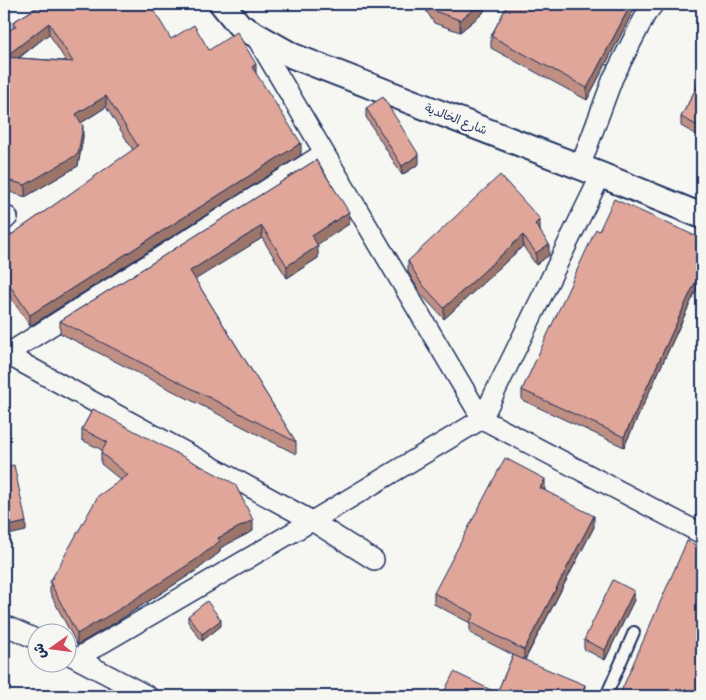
<svg xmlns="http://www.w3.org/2000/svg" width="706" height="700" font-family="Pangolin,'Playpen Sans Arabic',sans-serif">
  <style>
    .lines { fill: none; stroke-linecap: round; stroke-linejoin: round }
    .service-casing { stroke: #1b2f5e; stroke-width: 14 }
    .minor-casing { stroke: #1b2f5e; stroke-width: 22 }
    .tertiary-casing { stroke: #1b2f5e; stroke-width: 28 }
    .service { stroke: #f6f6f2; stroke-width: 10 }
    .minor { stroke: #f6f6f2; stroke-width: 19 }
    .tertiary { stroke: #f6f6f2; stroke-width: 24 }
    .wall { fill: #c08f84; stroke: #1b2f5e; fill-rule: evenodd }
    .shaded-wall { fill: #9c746b; stroke: #1b2f5e }
    .building { fill: #dfa699; stroke: #1b2f5e; fill-rule: evenodd }
    .labels { text-anchor: middle; stroke-width: 4.5; stroke-linejoin: round; paint-order: stroke }
    .street-label { font-size: 12px; fill: #1b2f5e; stroke: #f6f6f2 }
  </style>
  <rect width="100%" height="100%" fill="#f6f6f2"/>
  <filter id="ink" filterUnits="userSpaceOnUse"><feTurbulence type="fractalNoise" baseFrequency=".02" numOctaves="2"/><feDisplacementMap in="SourceGraphic" scale="10" xChannelSelector="R" yChannelSelector="G"/><feConvolveMatrix kernelMatrix="1 2 1 2 8 2 1 2 1" color-interpolation-filters="sRGB"/></filter>
  <g filter="url(#ink)">
    <g class="lines">
      <!-- service casing -->
      <g class="service-casing">
        <path id="service" d="M606,696l28,-64"/>
      </g>
      <!-- minor casing -->
      <g class="minor-casing">
        <path id="minor" d="M254,34l228,385 220,115
          M580,167l33,-89 33,-64 8,-10
          M4,221l4,-4
          M4,353l308,168 62,39
          M7,354l317,-201
          M4,625l34,15
          M68,654l80,42
          M77,658l235,-137 170,-102 119,-244"/>
      </g>
      <!-- tertiary casing -->
      <g class="tertiary-casing">
        <path id="tertiary" d="M222,4l18,22 53,30 308,119 101,41"/>
      </g>
      <!-- service -->
      <use href="#service" class="service"/>
      <!-- minor -->
      <use href="#minor" class="minor"/>
      <!-- tertiary -->
      <use href="#tertiary" class="tertiary"/>
    </g>
    <!-- wall -->
    <path class="wall" d="M43,4l166,46 47,24 45,81 -271,171 -26,-38v-48l129,-90 -27,-43 -25,16 2,14 -5,29 -53,31 -21,-7v-156l9,-6v-6zM49,34l17,27 -47,-3z
      M422,4h65l-4,9 -23,19 -26,-9z
      M508,4h129l-50,96 -96,-52v-12z
      M702,77v61l-21,-12v-9z
      M366,108l53,56 -17,11 -36,-58z
      M316,160l33,64 -32,20 1,14 -31,20 -25,-40 -67,41 101,163v12l-236,-121v-12z
      M540,230l9,25 -13,10 -13,-19 -79,73 -23,-25 -13,-22v-11z
      M599,231l103,8v46l-3,-1 -75,163 -102,-47v-10z
      M93,409l160,122 -33,17v4l-23,18 -79,51 -41,24 -27,-52v-11l71,-102 -20,-16v-11l1,-3 -20,-10v-11z
      M544,490l50,37 -69,133 60,36h-143l55,-3 16,-38 -43,-22v-10l-36,-19v-11z
      M634,600l-29,60 -21,-11v-9z
      M188,616l33,10 -19,15 -14,-19z"/>
    <!-- shaded-wall -->
    <path class="shaded-wall" d="M480,4h7l-4,9 -23,19v-12z
      M631,4h6l-50,96v-12z
      M49,23v11l-44,34v-11z
      M256,64v12l-4,-9z
      M106,96v11l-30,19v-12z
      M83,126v11l-5,29 -53,31v-12z
      M301,143v12l-271,171v-11z
      M419,155v9l-17,11v-9z
      M349,212v12l-37,24v-12z
      M540,219v11l-5,-6z
      M262,226v12l-72,45v-12z
      M523,235v11l-79,73v-11z
      M549,244v11l-13,10v-12z
      M318,246v12l-31,20v-12z
      M699,274v10l-75,163v-10z
      M545,479v11l-5,-2z
      M594,516v11l-70,134v-11z
      M253,520v11l-33,17v4l-23,18 -79,51 -41,24v-11l141,-96z
      M26,522v9l-22,5v-9z
      M6,558v9l-2,4v-10z
      M634,591v9l-29,60v-10z
      M221,620v6l-19,15v-7z
      M585,685v11h-5z"/>
    <!-- building -->
    <path class="building" d="M43,4h107l21,35 23,-14 15,25 28,-18 19,32 -4,3 49,76 -271,172 -26,-38v-37l134,-94 -32,-50 -30,18 7,12 -5,28 -53,31 -21,-6v-109l2,-2 -2,-3v-31l12,-8 -3,-4zM49,23l24,39 -68,-5z
      M430,4h50l-20,16 -26,-9z
      M508,4h123l-44,84 -96,-52z
      M702,77v51l-21,-11z
      M383,97l36,58 -17,11 -36,-58z
      M316,160l33,52 -37,24 6,10 -31,20 -25,-40 -72,45 106,171 -236,-121z
      M500,175l40,44 -5,5 14,20 -13,9 -13,-18 -79,73 -23,-25 -13,-22z
      M614,199l88,40v37l-3,-2 -75,163 -102,-47 74,-161 3,2z
      M93,409l142,75 18,36 -35,18 2,3 -23,18 -79,51 -41,24 -27,-52 48,-86 30,-21 -27,-22 6,-11 -25,-13z
      M505,458l40,21 -5,9 54,28 -70,134 -54,-28 4,-8 -40,-21z
      M14,465l12,57 -22,5v-60z
      M687,541l15,7v148h-83z
      M613,580l21,11 -29,59 -21,-10z
      M207,601l14,19 -19,14 -14,-18z
      M513,655l72,30 -5,11h-34l-15,-6 -3,6h-86l12,-24 43,21z"/>
  </g>
  <g class="labels">
    <!-- street labels -->
    <g class="street-label">
      <text transform="translate(456 119) rotate(21)" y="4">شارع الخالدية</text>
    </g>
  </g>
  <!-- margin -->
  <rect width="706" height="700" fill="none" stroke="#f6f6f2" stroke-width="20"/>
  <rect x="10" y="10" width="686" height="680" fill="none" stroke="#1b2f5e" stroke-width="2" filter="url(#ink)"/>
  <!-- north arrow -->
  <g transform="translate(52 648) rotate(256)"><circle r="24" fill="#f6f6f2" stroke="#9ea6b7"/>
  <path d="M0-4L9 19L0 12L-9 19Z" fill="#d1495b"/>
  <text y="-8" font-size="14" font-weight="bold" text-anchor="middle" fill="#1b2f5e">ش</text>
  </g>
</svg>
